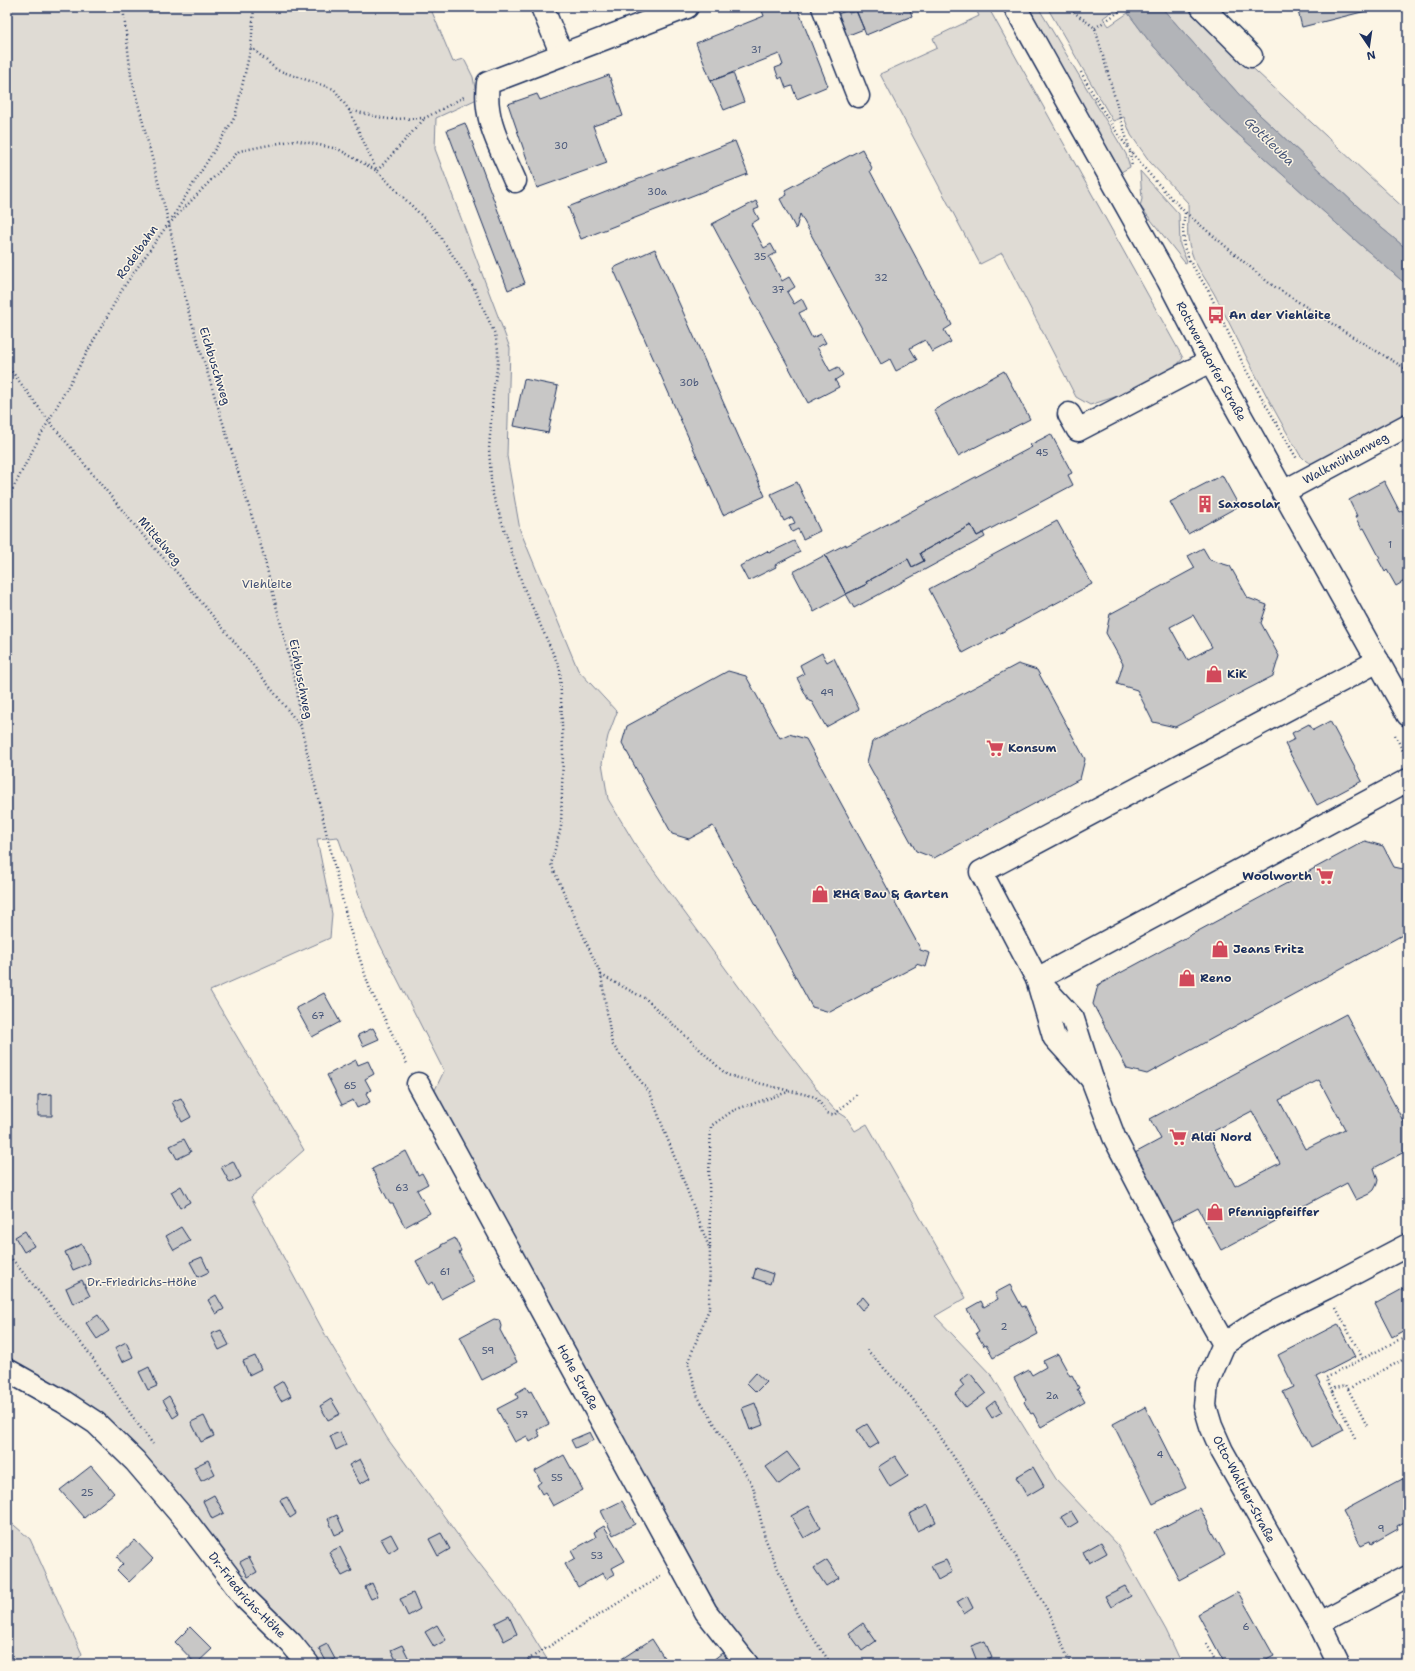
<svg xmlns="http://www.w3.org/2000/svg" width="1415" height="1671" font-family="'Shantell Sans',sans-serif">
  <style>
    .green { fill: #dfdbd4; stroke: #7d8599 }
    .water { fill: #b2b4b8; stroke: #767f94 }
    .building { fill: #c8c7c6; stroke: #1b2f5e; fill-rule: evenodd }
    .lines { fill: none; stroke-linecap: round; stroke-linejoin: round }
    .minor-casing { stroke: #1b2f5e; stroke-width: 25 }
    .major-casing { stroke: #1b2f5e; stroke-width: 25 }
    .path { stroke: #1b2f5e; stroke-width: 2.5; stroke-dasharray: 1 3; stroke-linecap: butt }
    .minor { stroke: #fcf5e5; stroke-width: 22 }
    .major { stroke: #fcf5e5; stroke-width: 22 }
    .labels { text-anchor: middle; stroke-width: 3; stroke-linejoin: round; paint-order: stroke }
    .number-label { font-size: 10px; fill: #465578 }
    .street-label { font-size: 12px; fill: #1b2f5e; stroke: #fcf5e5 }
    .poi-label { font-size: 12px; font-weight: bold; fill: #1b2f5e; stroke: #fcf5e5; text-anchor: start }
    .park-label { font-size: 12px; fill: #425176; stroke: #fcf5e5 }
    .water-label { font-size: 13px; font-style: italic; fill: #485779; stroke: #fcf5e5 }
  </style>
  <rect width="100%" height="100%" fill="#fcf5e5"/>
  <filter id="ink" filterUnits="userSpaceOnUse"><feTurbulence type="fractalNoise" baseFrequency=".025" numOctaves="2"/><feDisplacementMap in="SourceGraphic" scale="8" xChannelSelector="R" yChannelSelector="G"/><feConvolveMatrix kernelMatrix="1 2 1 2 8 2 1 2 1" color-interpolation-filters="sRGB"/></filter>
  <g filter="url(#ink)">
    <!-- green -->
    <path class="green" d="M7,7h423l23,55 11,-3 9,18 4,22 -41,19 -1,31 75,199 -3,108 13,74 58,140 39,42 -9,24 -6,27 6,36 30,50 120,164 62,80 15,17 11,7 9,14 12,-7 99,174 -31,18 58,61 63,102 62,66 48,85 16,34h-423l-38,-50 -288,-520 11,-23 -76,-150 -30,-84 -21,2 15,75 -2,24 -120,53 94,159 -53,47 75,139 61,102 81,111 51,65 31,50h-235l-178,-206 -130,-96z
      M975,7h13l195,351 -10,12 -55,26 -28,9 -14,-8 -74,-144 -22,11 -100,-190 57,-26 -4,-10 46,-22z
      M1029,7h9l88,147 4,13 -9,5 -37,-64z
      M1047,7h71l-15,11 6,8 19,-13 21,28 60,67 137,124 62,54v126l-94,53 -8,-4 -6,-6c-30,-50 -56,-103 -83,-156 -8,-16 -21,-31 -26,-48 -6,-16 -2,-31 -3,-48l-38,-41 -19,-27 -7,-18 -11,4z
      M1161,7h31l52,53 164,152v38l-37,-31 -126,-118z
      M1140,171l39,43 1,31 7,17 -2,1 -45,-57 2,-7z
      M7,1519l23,20 52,115 -8,10h-67z"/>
    <!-- water -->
    <path class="water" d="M1135,7h26l84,94 126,118 37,31v36l-62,-54 -137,-124 -60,-67 -21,-28z"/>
    <!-- building -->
    <path class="building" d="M765,7h32l31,79 -31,13 -5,-13 -6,2 -4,-11 -3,2 -4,-11 8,-3 -4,-11 -68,27 -15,-38 68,-27 -3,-8z
      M855,7h54l3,9 -46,19z
      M1297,7h85l-80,20z
      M848,10l1,3 7,-2 8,18 -18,7 -8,-22z
      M733,73l11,29 -20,8 -13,-29z
      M609,75l14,41 -30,10 14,37 -70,25 -29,-84 29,-10 3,6z
      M465,123l60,160 -17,7 -61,-160z
      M735,141l13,33 -167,65 -13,-32z
      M862,149l10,19 -2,3 82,154 -8,5 7,12 -19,10 -7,-12 -15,8 7,12 -21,11 -6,-12 -9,5 -81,-150 -4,15 -16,-30 7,-4 -2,-5z
      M756,201l3,7 -5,2 5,9 -8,5 13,24 7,-4 5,9 -7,4 13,24 7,-4 6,10 -8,5 7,12 8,-5 5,10 -8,4 13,25 9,-4 5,9 -9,4 13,24 8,-4 5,8 -8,5 4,7 -31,16 -96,-179z
      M655,249l110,247 -42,19 -110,-247z
      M1004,371l26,48 -72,37 -24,-46z
      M524,379l34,7 -10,47 -34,-7z
      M1051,434l21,39 -4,2 5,10 -96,51 -6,-11 -51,28 4,8 -12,6 -4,-8 -42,23 1,2 -21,10 -21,-39 21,-11v2l186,-99 -2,-2z
      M1222,475l17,31 -51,28 -18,-32z
      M1384,481l16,31 2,-1 5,8 -3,1 4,7v52l-12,7 -9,-16 -2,2 -7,-13 2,-1 -16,-30 -2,1 -7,-12 2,-1 -8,-16z
      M797,482l23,49 -17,8 -5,-10 -6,3 -3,-7 6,-2 -3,-6 -8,4 -13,-27z
      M1057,521l35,63 -129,69 -34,-64z
      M971,525l6,11 6,-3 2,4 -131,71 -8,-14 21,-10 -1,-2 42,-23 4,8 12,-6 -4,-8z
      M794,541l6,11 -25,13 1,2 -28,14 -8,-15 27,-15 2,2z
      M1203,548l7,12 20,6 18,32 19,7 -6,18 18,33 -6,20 -98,51 -22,-5 -16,-32 -20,-6 6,-20 -17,-31 4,-19 85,-46 -7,-12zM1193,615l19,32 -24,13 -18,-33z
      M825,555l21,39 -32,18 -21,-40z
      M822,653l5,9 7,-4 25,51 -33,18 -14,-25 -3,-1 -12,-23 7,-4 -4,-9z
      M1018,664l19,6 48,89 -5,20 -146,79 -18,-7 -49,-89 5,-20z
      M728,671l18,5 34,62 9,-4 17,5 114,209v2l10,3 -4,14 -10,-3v2l-86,46 -18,-5 -99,-181 -24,13 -17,-5 -50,-91 5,-17z
      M1330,721l32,60 -45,24 -32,-61 10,-5 -3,-6 17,-9 4,6z
      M1365,841l18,5 11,21 14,3v62l-261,142 -20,-5 -34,-65 5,-19z
      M324,993l16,29 -28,15 -16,-29z
      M1346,1014l62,116v20l-34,18 4,12 -1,4 -3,6 -5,4 -13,6 -9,-17 -126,67 -23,-42 -27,14 -36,-69 26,-14 -11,-20zM1319,1080l26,49 -40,20 -26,-49zM1252,1111l28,52 -45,23 -27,-52z
      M373,1028l6,11 -16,7 -5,-11z
      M356,1060l2,5 10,-4 6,13 -9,5 6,11 -5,3 4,9 -13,6 -4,-8 -11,5 -15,-30z
      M52,1094v22h-14v-21z
      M181,1098l10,19 -9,5 -10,-20z
      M184,1139l7,13 -14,7 -7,-13z
      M406,1151l12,24 4,-2 6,11 -11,6 13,23 -25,14 -12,-23h-3l-18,-35z
      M233,1161l8,16 -11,6 -9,-16z
      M181,1186l9,16 -10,6 -9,-16z
      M181,1227l9,14 -16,9 -8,-14z
      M25,1231l9,15 -10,6 -9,-15z
      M455,1238l6,13 -2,1 15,30 -33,17 -8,-17 -4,3 -13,-24 26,-14 -1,-2z
      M82,1244l8,19 -17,7 -8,-18z
      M202,1257l7,15 -11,5 -8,-15z
      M756,1268l17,6 -3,10 -17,-6z
      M82,1280l8,16 -17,8 -7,-16z
      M1010,1285l12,22 3,-1 13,28 -45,24 -7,-13 -2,1 -8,-13 3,-2 -12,-22 14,-8 3,6 14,-8 -3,-6z
      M1408,1286v42l-16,9 -17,-33z
      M216,1295l8,14 -8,5 -8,-14z
      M863,1297l6,7 -7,6 -6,-7z
      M98,1315l11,16 -12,8 -11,-16z
      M494,1319l5,1 2,6 -1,4 17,32 -35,18 -22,-43z
      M1338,1324l17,33 -39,20 28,53 -33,17 -28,-55 11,-5 -16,-32z
      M221,1330l8,15 -10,5 -8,-16z
      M126,1342l7,15 -11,5 -7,-14z
      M1058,1354l12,22 2,-1 7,13 -2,1 8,13 -44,25 -8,-14 -2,1 -7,-12 2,-2 -12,-22 15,-8 3,5 14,-8 -3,-6z
      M255,1356l6,13 -12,6 -6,-14z
      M149,1367l8,19 -9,4 -9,-18z
      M756,1373l10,9 -10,10 -9,-9z
      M970,1373l16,20 -20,15 -11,-14 9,-8 -4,-5z
      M283,1381l8,15 -10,5 -8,-14z
      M526,1387l3,5 2,-1 18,33 -12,6 3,6 -10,6 -3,-6 -12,6 -18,-33 21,-11 -2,-5z
      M169,1396l10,18 -6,4 -10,-18z
      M331,1399l9,15 -12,6 -8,-14z
      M995,1401l7,11 -10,6 -6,-10z
      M755,1403l8,22 -13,5 -8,-22z
      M1145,1407l41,81 -33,16 -40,-80z
      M204,1416l10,20 -13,6 -10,-20z
      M867,1424l12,19 -10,6 -12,-19z
      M340,1432l6,13 -10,5 -6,-14z
      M590,1432l4,8 -19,8 -4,-8z
      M787,1452l13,17 -21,15 -13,-17z
      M564,1455l19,35 -30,16 -8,-14 -3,2 -5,-9 4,-3 -6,-11z
      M895,1456l13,20 -18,11 -12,-20z
      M360,1459l10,19 -10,6 -11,-19z
      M208,1460l7,14 -14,7 -7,-14z
      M91,1466l23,27 -30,25 -24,-28z
      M1033,1467l11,19 -17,10 -11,-19z
      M1408,1476v44l-11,6 1,3 -27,15 -1,-3 -9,4 -18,-34z
      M214,1495l10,18 -12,6 -9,-18z
      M287,1497l9,17 -6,4 -10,-18z
      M622,1501l13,23 -22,11 -12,-24z
      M928,1505l8,17 -19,9 -8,-17z
      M809,1506l12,22 -17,10 -13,-22z
      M1200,1508l25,47 -46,25 -25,-48z
      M1071,1511l7,11 -10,6 -7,-11z
      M337,1515l7,16 -9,4 -7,-16z
      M604,1526l21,35 -13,7 3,6 -9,5 -3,-6 -25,14 -13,-23 10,-6 -4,-7 25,-14 -2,-5z
      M441,1533l9,16 -12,7 -9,-17z
      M391,1534l7,13 -9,6 -8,-14z
      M135,1540l18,19 -24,23 -12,-12 6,-6 -6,-7z
      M1101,1542l6,11 -18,10 -6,-11z
      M340,1547l12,24 -10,5 -13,-24z
      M249,1557l8,15 -9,5 -8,-15z
      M827,1560l12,18 -13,8 -12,-18z
      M946,1560l6,12 -14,8 -7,-14z
      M372,1583l6,13 -7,3 -6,-12z
      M1125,1586l6,10 -20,11 -6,-11z
      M1238,1592l36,64 -15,8h-34l-27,-50z
      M413,1593l7,16 -12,7 -8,-17z
      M967,1596l6,12 -9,6 -7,-12z
      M509,1616l8,18 -13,7 -9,-18z
      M863,1623l13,18 -14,10 -13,-18z
      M437,1625l9,15 -12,7 -9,-15z
      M190,1627l22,22 -16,15 -21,-22z
      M652,1639l16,25h-45l-3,-4z
      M985,1641l7,17 -14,6 -7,-18z
      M327,1644l8,15 -8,4 -8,-15z
      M402,1645l7,14 -11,5 -7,-14z
      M722,1653l8,11h-22z
      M619,1658l4,6h-12z
      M603,1659l3,5h-11z"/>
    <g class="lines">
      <!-- minor casing -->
      <g class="minor-casing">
        <g id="minor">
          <path d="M542,7l20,48"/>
          <path d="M823,7l35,89"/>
          <path d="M1202,7l49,49"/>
          <path d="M515,181c-14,-33 -32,-61 -27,-98l199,-76"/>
          <path d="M1069,414l9,16 132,-69"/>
          <path id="s1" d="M1283,492l125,-67"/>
          <path d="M1037,979l371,-199"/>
          <path d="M1041,984l32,35 19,60 22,58 81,156 29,51"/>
          <path d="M1092,1079l-38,-42 -17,-58 -56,-107 397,-211"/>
          <path id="s2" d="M418,1084l288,528 41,52"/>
          <path id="s3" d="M7,1370l57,32 32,21 39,38 52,61 58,76 46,45 17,21"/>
          <path d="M1319,1623l89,-47"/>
          <path d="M1339,1664l-20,-41 -97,-172 -11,-25 -6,-20 2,-23 17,-39 31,-21 71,-35 82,-43"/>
        </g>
      </g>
      <!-- major casing -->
      <g class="major-casing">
        <g id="major">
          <path id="s4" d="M1015,7l153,273 42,81 198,354"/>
        </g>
      </g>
      <!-- path -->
      <path class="path" d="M123,7l8,69 38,148 19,86 74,239 35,140 4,38 48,200 21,62 37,75
        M1067,7l28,21 34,119
        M1095,28l31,-21
        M251,47l26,23 57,19 15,21 28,61 48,-53
        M1081,72c9,17 19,34 29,50 21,33 48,63 75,90l84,71 79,51 60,36
        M349,110l38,9 38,-1 39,-21
        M1130,152l2,15
        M1185,213l-2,15 1,19 5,13 20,32 37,78 51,89
        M172,218l63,-101 16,-70 3,-40
        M169,224l70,-73 56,-11 43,9 39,22 59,59 38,58 21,46 3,15v13l-5,32 -4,55 3,43 31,94 37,83 3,84 -2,74 -10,37 50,111 11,69 38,49 60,157 -1,59 -21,53 10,35 55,89 12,52 32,76 34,50
        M7,365l42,56 92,112 38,42 66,80 56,72
        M7,500l31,-60 85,-152 45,-64
        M1395,735l11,22
        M601,975l45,24 81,76 63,16
        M710,1248l-1,-71 2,-51 23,-16 57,-19 25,6 11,16 7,2 23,-21
        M7,1253l79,96 51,74 16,21
        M1336,1308l27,51
        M867,1350l44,47 20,26 34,51 43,69 44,75 18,46
        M1348,1389l60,-32
        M1333,1392l-7,-14 82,-43
        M1355,1438l-22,-46 2,-5 11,-2 21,41
        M1206,1643l11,21
        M521,1664l140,-88"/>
      <!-- minor -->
      <use href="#minor" class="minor"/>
      <!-- major -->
      <use href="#major" class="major"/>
    </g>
  </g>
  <!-- icons -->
  <defs>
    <g id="bus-bare" transform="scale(1.38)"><path d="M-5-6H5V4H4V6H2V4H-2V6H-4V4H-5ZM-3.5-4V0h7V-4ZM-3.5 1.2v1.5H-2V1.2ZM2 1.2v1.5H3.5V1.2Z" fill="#d1495b" stroke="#fcf5e5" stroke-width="2.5" paint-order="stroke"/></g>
    <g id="building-bare" transform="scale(1.38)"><path d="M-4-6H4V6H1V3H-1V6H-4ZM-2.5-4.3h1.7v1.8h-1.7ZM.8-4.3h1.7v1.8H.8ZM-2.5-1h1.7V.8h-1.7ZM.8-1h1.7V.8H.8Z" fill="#d1495b" stroke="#fcf5e5" stroke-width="2.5" paint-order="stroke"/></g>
    <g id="shop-bare" transform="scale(1.38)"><path d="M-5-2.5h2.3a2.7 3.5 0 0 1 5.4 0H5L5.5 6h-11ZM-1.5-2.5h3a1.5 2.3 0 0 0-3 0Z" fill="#d1495b" stroke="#fcf5e5" stroke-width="2.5" paint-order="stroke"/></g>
    <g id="supermarket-bare" transform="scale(1.38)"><path d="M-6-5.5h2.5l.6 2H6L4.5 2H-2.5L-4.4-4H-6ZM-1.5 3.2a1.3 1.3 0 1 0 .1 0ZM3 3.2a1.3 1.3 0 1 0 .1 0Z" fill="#d1495b" stroke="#fcf5e5" stroke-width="2.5" paint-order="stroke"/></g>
  </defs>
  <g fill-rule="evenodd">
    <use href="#bus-bare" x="1216" y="315"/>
    <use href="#building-bare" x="1205" y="504"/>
    <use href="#shop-bare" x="1214" y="674"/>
    <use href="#supermarket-bare" x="995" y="748"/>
    <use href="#supermarket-bare" x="1325" y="876"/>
    <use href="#shop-bare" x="820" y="894"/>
    <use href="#shop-bare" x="1220" y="949"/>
    <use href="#shop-bare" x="1187" y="978"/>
    <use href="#supermarket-bare" x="1178" y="1137"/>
    <use href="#shop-bare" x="1215" y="1212"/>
  </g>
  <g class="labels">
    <!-- number labels -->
    <g class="number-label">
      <text x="756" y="53">31</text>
      <text x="561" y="149">30</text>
      <text x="657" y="195">30a</text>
      <text x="760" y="260">35</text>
      <text x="881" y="281">32</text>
      <text x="778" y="293">37</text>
      <text x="689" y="386">30b</text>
      <text x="1042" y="456">45</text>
      <text x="1390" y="548">1</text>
      <text x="827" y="696">49</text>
      <text x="318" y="1019">67</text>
      <text x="350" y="1089">65</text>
      <text x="402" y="1191">63</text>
      <text x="445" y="1275">61</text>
      <text x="1004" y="1330">2</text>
      <text x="488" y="1354">59</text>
      <text x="1052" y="1399">2a</text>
      <text x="522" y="1418">57</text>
      <text x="1160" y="1458">4</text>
      <text x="557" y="1481">55</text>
      <text x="87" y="1496">25</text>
      <text x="1381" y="1532">9</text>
      <text x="597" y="1559">53</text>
      <text x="1246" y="1630">6</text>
    </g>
    <!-- street labels -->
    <g class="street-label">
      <text transform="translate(137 252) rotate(-55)" y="4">Rodelbahn</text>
      <text dy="4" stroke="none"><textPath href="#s4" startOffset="405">Rottwerndorfer Straße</textPath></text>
      <text transform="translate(215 366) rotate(73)" y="4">Eichbuschweg</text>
      <text dy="4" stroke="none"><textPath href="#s1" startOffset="71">Walkmühlenweg</textPath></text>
      <text transform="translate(160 541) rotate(49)" y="4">Mittelweg</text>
      <text transform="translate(301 679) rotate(79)" y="4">Eichbuschweg</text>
      <text dy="4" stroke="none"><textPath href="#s2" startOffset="334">Hohe Straße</textPath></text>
      <text transform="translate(1244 1489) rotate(62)" y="4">Otto-Walther-Straße</text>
      <text dy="4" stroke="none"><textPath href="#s3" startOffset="333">Dr.-Friedrichs-Höhe</textPath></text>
    </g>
    <!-- poi labels -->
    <g class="poi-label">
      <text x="1229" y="319">An der Viehleite</text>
      <text x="1218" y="508">Saxosolar</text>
      <text x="1227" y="678">KiK</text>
      <text x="1008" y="752">Konsum</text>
      <text x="1312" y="880" text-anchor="end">Woolworth</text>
      <text x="833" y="898">RHG Bau &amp; Garten</text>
      <text x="1233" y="953">Jeans Fritz</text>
      <text x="1200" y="982">Reno</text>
      <text x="1191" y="1141">Aldi Nord</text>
      <text x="1228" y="1216">Pfennigpfeiffer</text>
    </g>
    <!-- park labels -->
    <g class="park-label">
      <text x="267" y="588">Viehleite</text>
      <text x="142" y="1286">Dr.-Friedrichs-Höhe</text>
    </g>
    <!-- water labels -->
    <g class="water-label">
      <text transform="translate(1270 141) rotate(44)" y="5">Gottleuba</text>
    </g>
  </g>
  <!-- margin -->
  <rect width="1415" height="1671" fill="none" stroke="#fcf5e5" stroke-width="24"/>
  <rect x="12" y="12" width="1391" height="1647" fill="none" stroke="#1b2f5e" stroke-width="1.5" filter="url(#ink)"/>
  <!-- north arrow -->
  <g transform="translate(1369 46) rotate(167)" stroke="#fcf5e5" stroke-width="3" paint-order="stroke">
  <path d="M0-3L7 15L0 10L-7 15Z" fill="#1b2f5e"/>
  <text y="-6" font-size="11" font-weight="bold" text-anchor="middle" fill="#1b2f5e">N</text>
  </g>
</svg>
